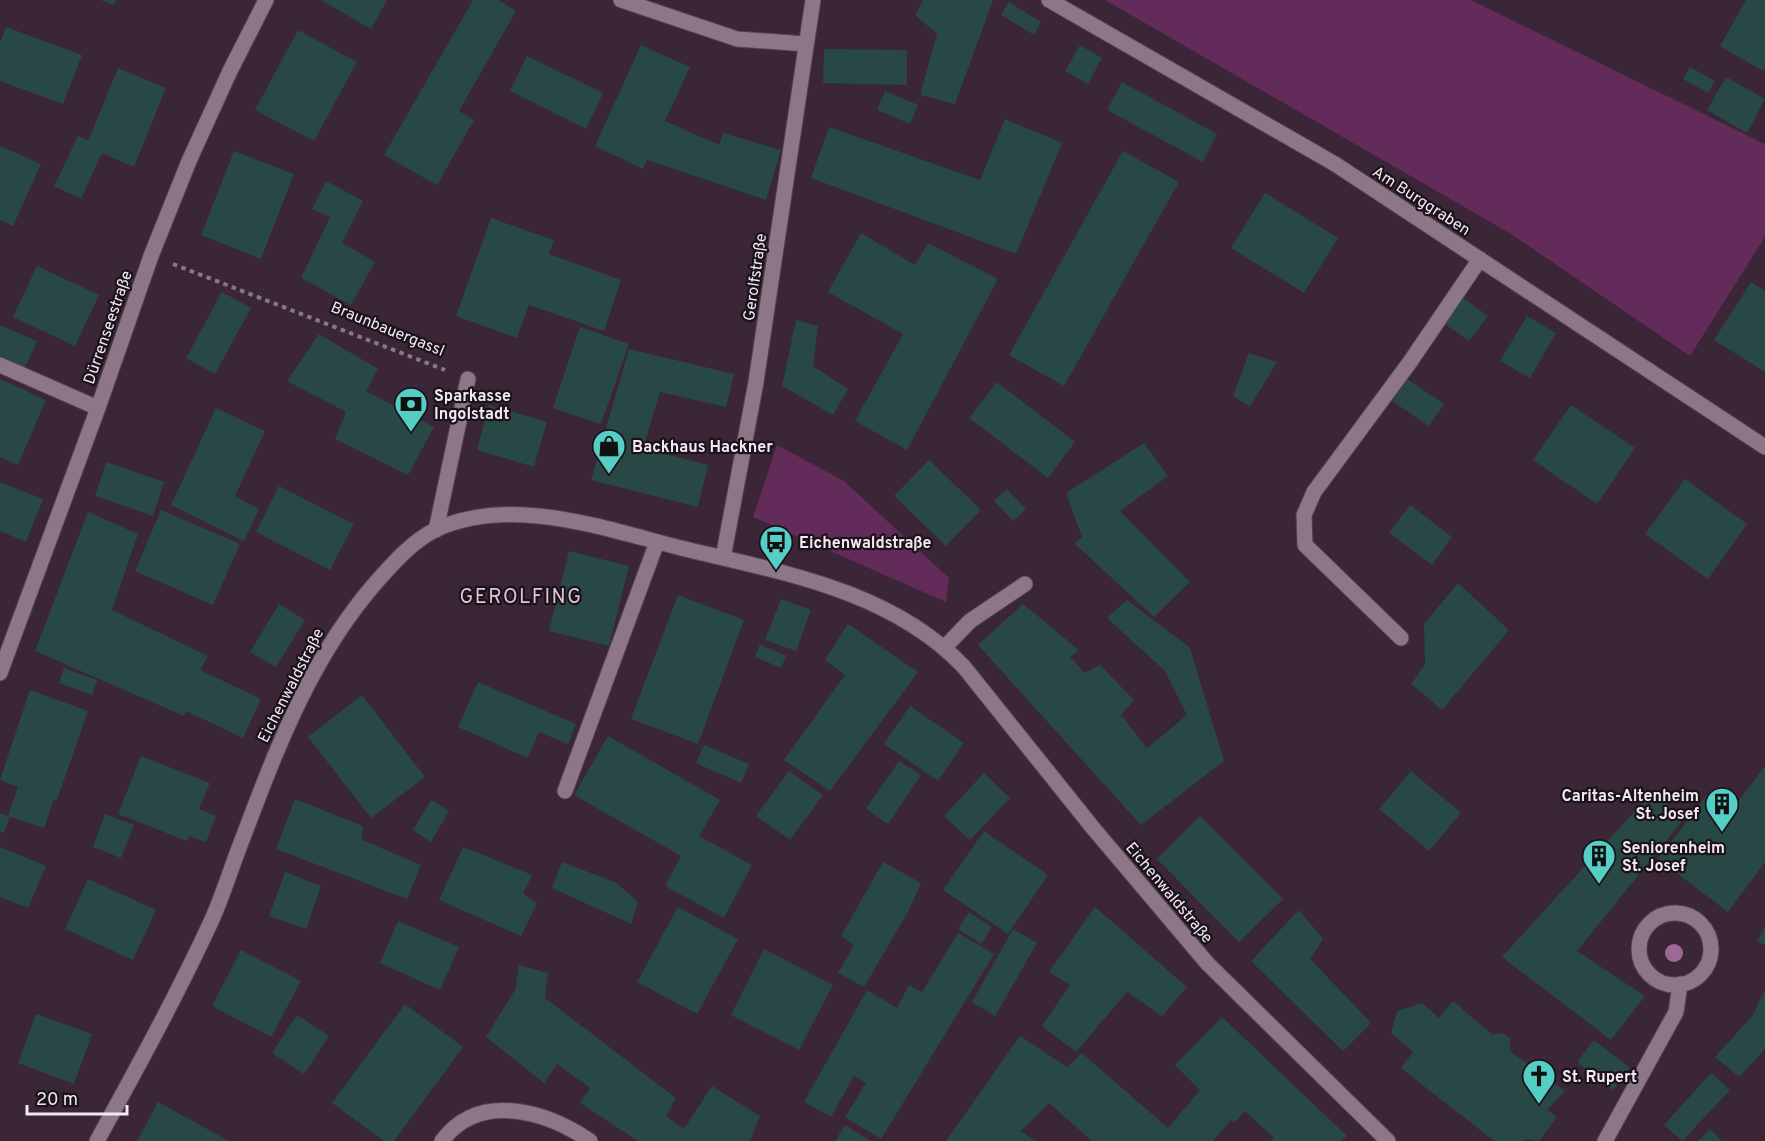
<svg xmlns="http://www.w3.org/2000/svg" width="1765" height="1141" font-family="Overpass,sans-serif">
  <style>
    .green { fill: #622b5a }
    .building { fill: #284846 }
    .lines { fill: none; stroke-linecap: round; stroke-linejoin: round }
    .minor-casing { stroke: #534350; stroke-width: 17 }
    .path { stroke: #887785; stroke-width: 4; stroke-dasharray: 4.5 4.5; stroke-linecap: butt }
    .minor { stroke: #8d7688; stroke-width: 15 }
    .tree { fill: #9f6795 }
    .labels { text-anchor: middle; stroke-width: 4.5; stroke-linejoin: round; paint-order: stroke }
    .street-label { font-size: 16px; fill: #f4e7f1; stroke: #1b131a }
    .poi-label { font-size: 16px; font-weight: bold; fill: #f4e7f1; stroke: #1b131a; text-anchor: start }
    .quarter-label { font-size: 20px; letter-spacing: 1.5px; fill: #dec5d9; stroke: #1b131a }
  </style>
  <rect width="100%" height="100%" fill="#3a2636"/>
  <!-- green -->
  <path class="green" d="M1105,0h366l294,144v93l-75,119 -179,-122z
    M777,445l67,36 105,97 -3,24 -193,-85z"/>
  <!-- building -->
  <path class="building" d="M100,0h16l-2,5z
    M321,0h66l-16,29z
    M473,0h25l18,11 -57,100 15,9 -37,65 -53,-30z
    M923,0h70l-38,104 -35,-9 17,-61 -22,-19z
    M1746,0h19v67l-2,4 -43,-25z
    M1009,2l32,20 -7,13 -33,-20z
    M6,27l76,28 -19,49 -63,-23v-38z
    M298,30l59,32 -43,79 -59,-31z
    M641,45l49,22 -25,54 54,24 4,-12 58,17 -15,50 -119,-40 -4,9 -48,-23z
    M1080,45l22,13 -14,26 -23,-13z
    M824,49l83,1v35l-84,-2z
    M527,56l76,37 -17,36 -76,-38z
    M1690,67l25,14 -7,12 -25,-14z
    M118,68l48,20 -32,79 -32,-14 -21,46 -27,-13 24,-50 10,5z
    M1726,77l39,22 -18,34 -40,-23z
    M1122,82l95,52 -14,28 -96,-52z
    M885,91l33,14 -8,19 -33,-14z
    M1005,119l57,24 -46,111 -205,-76 18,-51 151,53z
    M0,146l41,18 -28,62 -13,-6z
    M234,151l60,23 -33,85 -60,-24z
    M1123,151l56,31 -115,204 -55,-31z
    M326,181l37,20 -21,42 33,19 -24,43 -50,-27 29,-61 -18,-8z
    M1265,193l73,45 -34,55 -73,-45z
    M491,218l63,22 -5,14 72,26 -17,51 -75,-26 -12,33 -61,-22z
    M861,233l54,32 13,-22 70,36 -91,171 -52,-29 48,-87 -75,-42z
    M37,266l62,29 -24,51 -62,-29z
    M1751,282l14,9v81l-51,-32z
    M222,292l29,16 -36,66 -29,-16z
    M1463,298l25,18 -19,25 -24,-17z
    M1527,316l29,17 -26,45 -30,-17z
    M796,320l22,6 -5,40 35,23 -15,26 -51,-29z
    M0,325l37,16 -12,27 -25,-12z
    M580,327l49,17 -28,80 -48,-16z
    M319,334l59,35 -12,22 68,36 -26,48 -73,-36 11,-27 -59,-31z
    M629,349l105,25 -8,33 -66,-15 -17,56 65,17 -10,42 -107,-27z
    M1249,353l28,9 -27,45 -17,-11z
    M0,379l46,21 -28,65 -18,-8z
    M1407,379l37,25 -15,22 -37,-25z
    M997,382l78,60 -27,36 -79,-60z
    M489,405l58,17 -13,45 -57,-17z
    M1571,405l64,43 -38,56 -64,-44z
    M216,408l49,23 -30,65 24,13 -15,32 -73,-36z
    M1144,443l24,33 -48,35 70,71 -36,35 -80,-74 8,-6 -16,-44z
    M929,460l52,50 -35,36 -52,-50z
    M106,462l58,20 -11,34 -58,-20z
    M1685,479l62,45 -39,55 -63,-45z
    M0,482l43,17 -17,43 -26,-11z
    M279,486l75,38 -24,46 -74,-38z
    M1007,489l19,20 -13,12 -19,-20z
    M1410,505l42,32 -20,28 -43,-32z
    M161,510l79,34 -27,61 -78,-34z
    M88,512l50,22 -26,76 96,46 -8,14 61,29 -18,39 -57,-27 -2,5 -149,-65z
    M569,551l60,15 -20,80 -60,-15z
    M1458,583l51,47 -67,80 -31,-26 14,-19 -1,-41z
    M678,595l66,25 -46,124 -67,-25z
    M781,599l30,11 -15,41 -31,-11z
    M1127,600l63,48 34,113 -83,64 -163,-180 45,-41 56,46 -9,7 15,16 15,-8 34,35 -13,15 26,33 40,-33 -22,-44 -58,-53z
    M279,604l26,16 -29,47 -26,-15z
    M848,624l70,48 -88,119 -46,-31 61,-85 -20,-15z
    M760,644l26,12 -5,12 -26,-11z
    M64,668l33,12 -5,15 -33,-12z
    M478,682l98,42 -8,20 -29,-12 -11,26 -70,-31z
    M30,690l58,21 -31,89 -3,-1 -10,29 -36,-12 10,-29 -18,-7z
    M362,695l63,82 -54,41 -63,-81z
    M910,706l54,37 -26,38 -54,-37z
    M608,736l112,64 -21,36 53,29 -28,53 -59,-32 16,-30 -107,-61z
    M704,745l45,19 -8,19 -45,-20z
    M141,756l69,27 -11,26 17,7 -10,26 -17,-6 -2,5 -69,-27z
    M899,761l22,14 -33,49 -22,-15z
    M1765,766v96l-37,50 -70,-53 53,-69 23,17z
    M789,771l34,24 -33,45 -34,-24z
    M1411,771l50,42 -32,38 -50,-42z
    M984,773l26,25 -40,42 -26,-24z
    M1654,790l29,30 -106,131 68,45 -34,44 -109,-83z
    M295,799l68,27 -1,14 59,25 -14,34 -131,-50z
    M431,800l18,11 -18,31 -18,-12z
    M0,813l10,4 -6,16 -4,-1z
    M105,814l29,11 -13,33 -28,-11z
    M1200,816l83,83 -44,43 -82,-83z
    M984,831l64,44 -40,59 -65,-44z
    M0,847l46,19 -18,42 -28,-11z
    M463,847l69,28 -9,19 14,9 -16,33 -82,-36z
    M562,862l55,21 21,19 -7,22 -79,-36z
    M883,862l38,21 -12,27 -45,77 -26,-14 16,-28 -13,-9z
    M285,872l36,14 -15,43 -37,-13z
    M88,879l68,31 -23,50 -68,-31z
    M678,907l60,32 -41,75 -60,-32z
    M1095,907l92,80 -25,29 -35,-24 -51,60 -34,-26 28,-41 -21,-13z
    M1299,910l24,29 -13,20 61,64 -28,28 -92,-90z
    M969,912l23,15 -11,17 -23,-15z
    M398,921l61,26 -19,43 -60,-27z
    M1765,926v19l-8,-4z
    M1013,929l24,14 -42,73 -23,-14z
    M958,933l36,21 -113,185 -36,-22 21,-34 -12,-7 -23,41 -27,-15 63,-112 30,18 12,-23 13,7z
    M764,949l69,36 -34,65 -68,-35z
    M241,950l60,31 -30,56 -59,-31z
    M519,965l29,8 -3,25 131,100 -10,18 18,13 28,-43 48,30 -10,25h-112l-58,-38 10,-15 -33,-24 -13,19 -58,-46 29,-47z
    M1765,989v60l-26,28 -24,-20 38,-42z
    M1453,1001l40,34 9,-2 8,5v13l55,40 -18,19 10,7 -18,24 -13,-2 -1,2h-31l-93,-73 12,-16 -22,-19 6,-22 25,-8 17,15z
    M405,1004l58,43 -69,94h-10l-52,-38z
    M36,1014l56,20 -18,50 -56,-21z
    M297,1015l32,21 -25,38 -32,-21z
    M1222,1017l125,119 -6,5h-71l4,-3 -29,-27 -11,12 -3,-3 -18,21h-121l-43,-38 -28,28 14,10h-89l74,-105 47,31 15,-14 86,75 32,-38 -25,-25z
    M1594,1040l36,28 -17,22 -36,-28z
    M1711,1073l19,17 -48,51 -18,-16z
    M158,1102l71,39h-92z
    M845,1125l26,16h-36z
    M1710,1129l12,12h-24z"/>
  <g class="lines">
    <!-- minor casing -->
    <g class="minor-casing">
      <path id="minor" d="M621,0l116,39 69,5
        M1049,0l286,164 430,283
        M0,365l98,43
        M436,530l32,-151
        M723,558l33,-176 57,-382
        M1401,638l-96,-93 -1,-30 10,-23 96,-130 70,-103
        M945,647l25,-26 55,-37
        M0,673l98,-265 53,-152 38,-95 41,-90 36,-71
        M565,791l92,-249
        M1639 949a36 36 0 1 1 72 0a36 36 0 1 1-72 0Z
        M97,1141c39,-71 78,-142 112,-215 12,-25 20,-52 30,-78 36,-95 71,-192 140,-269 17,-19 35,-39 58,-50 76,-34 168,0 244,19 99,24 210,42 283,119l129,161 114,135 181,178
        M442,1141c37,-50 104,-30 148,0
        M1605,1141l71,-129 4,-28"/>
    </g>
    <!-- path -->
    <path class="path" d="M173,264l272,106"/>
    <!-- minor -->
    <use href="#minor" class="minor"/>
  </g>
  <!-- trees -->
  <circle class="tree" cx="1674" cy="953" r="9"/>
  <!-- icons -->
  <defs>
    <g id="bank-pin" transform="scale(1.725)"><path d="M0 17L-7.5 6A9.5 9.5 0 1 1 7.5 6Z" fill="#55cec5" stroke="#1b131a"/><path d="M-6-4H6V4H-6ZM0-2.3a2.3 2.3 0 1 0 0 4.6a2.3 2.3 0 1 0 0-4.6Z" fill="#111"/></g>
    <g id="shop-pin" transform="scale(1.725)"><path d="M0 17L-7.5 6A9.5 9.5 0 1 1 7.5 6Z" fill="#55cec5" stroke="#1b131a"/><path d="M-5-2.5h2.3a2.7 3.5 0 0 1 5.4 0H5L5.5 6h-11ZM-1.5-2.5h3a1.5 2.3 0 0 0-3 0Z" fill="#111"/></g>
    <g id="bus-pin" transform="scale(1.725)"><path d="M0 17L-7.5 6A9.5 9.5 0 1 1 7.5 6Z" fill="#55cec5" stroke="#1b131a"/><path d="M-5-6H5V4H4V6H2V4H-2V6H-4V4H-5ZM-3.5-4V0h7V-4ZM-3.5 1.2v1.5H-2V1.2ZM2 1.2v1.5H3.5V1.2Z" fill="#111"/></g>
    <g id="building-pin" transform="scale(1.725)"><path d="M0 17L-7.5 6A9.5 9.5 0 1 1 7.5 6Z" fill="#55cec5" stroke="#1b131a"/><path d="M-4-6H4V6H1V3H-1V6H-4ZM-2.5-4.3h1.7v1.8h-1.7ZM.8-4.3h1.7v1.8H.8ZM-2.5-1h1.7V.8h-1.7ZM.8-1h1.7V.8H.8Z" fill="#111"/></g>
    <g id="church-pin" transform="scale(1.725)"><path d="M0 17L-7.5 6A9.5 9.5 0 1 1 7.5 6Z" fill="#55cec5" stroke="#1b131a"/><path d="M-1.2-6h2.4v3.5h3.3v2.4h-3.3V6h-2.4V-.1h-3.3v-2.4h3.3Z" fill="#111"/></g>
  </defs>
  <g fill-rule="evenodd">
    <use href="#bank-pin" x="411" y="404"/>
    <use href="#shop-pin" x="609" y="446"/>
    <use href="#bus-pin" x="776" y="542"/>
    <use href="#building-pin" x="1722" y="804"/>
    <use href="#building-pin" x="1599" y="856"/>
    <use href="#church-pin" x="1539" y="1076"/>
  </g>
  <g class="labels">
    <!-- street labels -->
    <g class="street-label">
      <text transform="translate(1422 200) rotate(33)" y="6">Am Burggraben</text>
      <text transform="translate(754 277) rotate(-82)" y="6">Gerolfstraße</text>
      <text transform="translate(107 327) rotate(-71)" y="6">Dürrenseestraße</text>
      <text transform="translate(388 328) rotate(22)" y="6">Braunbauergassl</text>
      <text transform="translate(290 685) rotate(-63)" y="6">Eichenwaldstraße</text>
      <text transform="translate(1170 892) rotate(50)" y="6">Eichenwaldstraße</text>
    </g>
    <!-- poi labels -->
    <g class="poi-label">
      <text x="434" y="401">Sparkasse<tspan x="434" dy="18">Ingolstadt</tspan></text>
      <text x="632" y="452">Backhaus Hackner</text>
      <text x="799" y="548">Eichenwaldstraße</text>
      <text x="1699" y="801" text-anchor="end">Caritas-Altenheim<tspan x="1699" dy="18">St. Josef</tspan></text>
      <text x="1622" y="853">Seniorenheim<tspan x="1622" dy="18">St. Josef</tspan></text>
      <text x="1562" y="1082">St. Rupert</text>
    </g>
    <!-- quarter labels -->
    <g class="quarter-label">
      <text x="521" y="603">GEROLFING</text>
    </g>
  </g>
  <!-- scale -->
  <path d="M27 1105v9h100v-9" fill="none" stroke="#f4e7f1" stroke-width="3"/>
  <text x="36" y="1105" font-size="18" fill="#f4e7f1" stroke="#1b131a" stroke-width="4.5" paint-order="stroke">20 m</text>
</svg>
